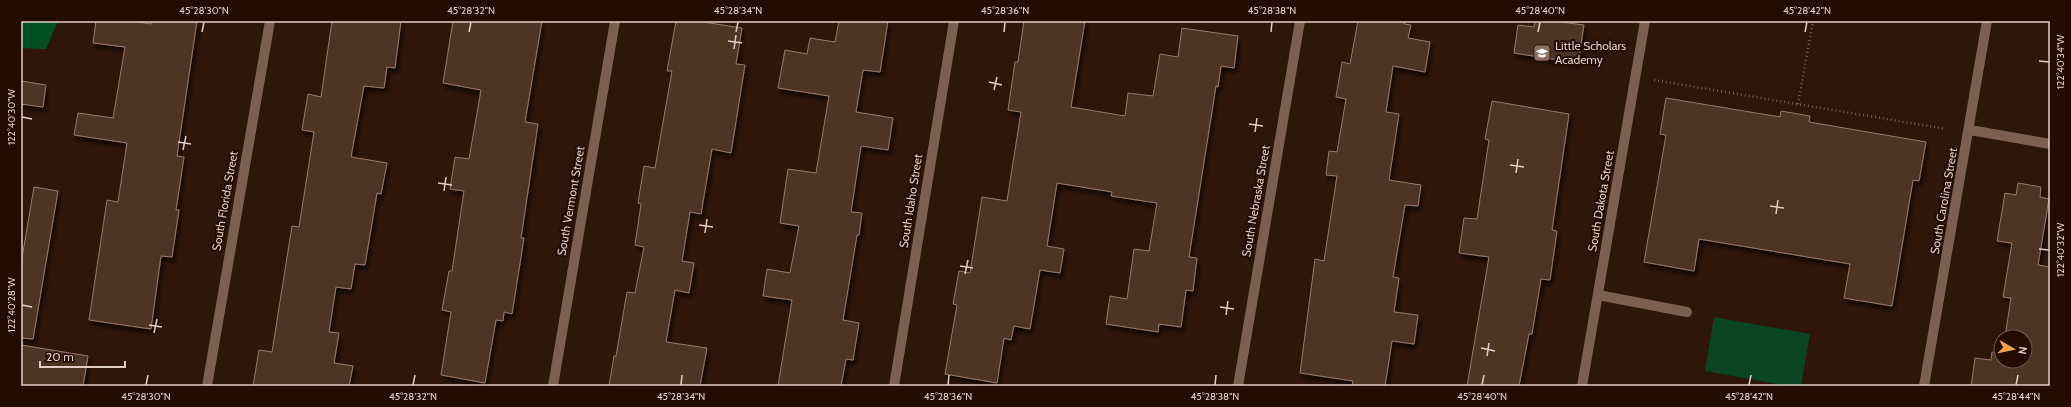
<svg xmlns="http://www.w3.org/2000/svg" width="2071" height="407" font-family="Cabin,sans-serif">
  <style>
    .green { fill: #0b4422 }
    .forest { fill: #035025 }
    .building { fill: #4e3427; stroke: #97796a; filter: url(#shadow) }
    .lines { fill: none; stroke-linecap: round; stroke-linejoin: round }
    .path { stroke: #735e53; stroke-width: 2.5; stroke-dasharray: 1 3; stroke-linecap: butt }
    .lane { stroke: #7c5f51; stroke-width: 10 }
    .street { stroke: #7c5f51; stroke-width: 10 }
    .secondary { stroke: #7c5f51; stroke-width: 10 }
    .ticks { fill: none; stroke: #dfcec6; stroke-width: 1.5 }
    .labels { text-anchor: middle; stroke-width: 4; stroke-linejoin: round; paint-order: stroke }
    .poi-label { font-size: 12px; fill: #dfcec6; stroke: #230d03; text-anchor: start }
    .street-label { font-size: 12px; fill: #dfcec6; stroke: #230d03 }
    .neatline { fill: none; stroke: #dfcec6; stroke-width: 1.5 }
    .ticks-label { font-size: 10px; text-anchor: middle; fill: #dfcec6 }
  </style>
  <defs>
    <filter id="shadow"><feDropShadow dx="2.5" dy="4.5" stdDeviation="2" flood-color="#0009"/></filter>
  </defs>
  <rect width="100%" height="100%" fill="#2e160a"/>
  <!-- green -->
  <path class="green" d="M1714,317l96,17 -9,52h-13l-83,-15z"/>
  <!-- forest -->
  <path class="forest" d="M21,21h37l-12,28 -25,-1z"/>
  <!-- building -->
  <path class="building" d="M96,21h35l20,3 1,-3h45l-20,135 7,1 -8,53h3l-7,47 -11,-1 -10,73 -62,-9 18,-120 11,2 9,-59 -53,-8 4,-22 35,5 12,-71 -32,-4z
    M332,21h69l-6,47 -8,-1 -3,21 -20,-2 -13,71 36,6 -6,31 -4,-1 -12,72 -10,-1 -4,25 -15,-2 -7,45 10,1 -5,30 19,3 -4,20h-96l6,-36 13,2 20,-126 7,1 15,-95 -12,-2 6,-36 13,3z
    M453,21h89l-17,101 13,2 -17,114h3l-12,76 -8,-2 -1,9 -7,-1 -11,63 -44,-8 10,-63 -9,-2 7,-39h3l12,-80 -14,-2 5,-32 14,2 12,-69 -38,-7z
    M676,21h21l45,7 -6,36 9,1 -14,88 -19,-4 -11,65 -11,-2 -8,49 12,2 -5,30 -14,-3 -9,52 41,6 -7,38h-91l5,-30h2l11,-64 8,1 9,-46 -9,-2 6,-41 -3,-1 6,-37 11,2 17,-97h-5z
    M839,21h49l-8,51 -17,-2 -7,42 37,6 -5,32 -27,-4 -10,66 11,1 -3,22h-2l-14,85 16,3 -6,37 -7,-1 -5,27h-63l14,-86 -29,-4 4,-27 23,4 9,-47 -19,-3 8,-54 28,4 13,-77 -51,-8 7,-38 22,4 3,-16 25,4z
    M1024,21h61l-14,86 54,9 3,-23 25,3 7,-42 18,3 4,-29 56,8 -4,32 -13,-2 -3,21 -2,-1 -27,171 8,1 -4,33 -7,-1 -5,37 -22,-3 -1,8 -52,-8 4,-28 17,3 7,-50 15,2 8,-48 -46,-7 1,-4 -55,-9 -10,63 17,3 -4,24 -20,-3 -10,59 -16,-3 -3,14 -7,-2 -7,45 -52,-9 12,-69 -4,-1 6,-33 11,2 12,-76 25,4 14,-89 -13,-2 7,-48h3z
    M1358,21h47l-1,3 7,1 -3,13 22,4 -5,30 -32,-6 -7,46 13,2 -10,66 32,5 -3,21 -13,-1 -12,72 6,1 -5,34 24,3 -4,29 -22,-3 -7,45h-33l1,-5 -53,-8 15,-114 9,2 13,-85 -11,-1 3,-24 8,1 9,-53 -10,-2 6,-35 8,2z
    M1535,21h19l30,4 -6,38 -64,-10 4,-28 16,2z
    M21,81l25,4 -3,22 -22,-3z
    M1666,98l114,19 1,-6 29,5 -1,6 117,20 -7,39 -6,-1 -21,126 -48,-8 6,-34 -151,-25 -5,32 -50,-9 22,-127 -6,-1z
    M1492,101l77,13 -17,116 5,1 -7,49 -9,-1 -9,55h-3l-10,52h-52l22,-129 -30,-4 5,-35 13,1 12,-79 -4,-1z
    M2018,183l23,4 -1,10 9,2 -11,66 12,2v119h-79l4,-28 16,2 1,-8 9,1v8h24v-24h-20l6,-39 -8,-1 9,-54 -15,-2 8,-48 11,2z
    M34,187l24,4 -25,148 -12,-1v-74z
    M21,345l67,11 -5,30h-62z"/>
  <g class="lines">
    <!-- path -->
    <path class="path" d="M1654,80l292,49
      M1798,104l15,-83"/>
    <!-- lane -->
    <path class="lane" d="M1598,295l89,17"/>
    <!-- street -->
    <path class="street" d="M1970,130l80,14
      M207,386l63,-365
      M553,386l62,-365
      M894,386l60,-365
      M1582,386l63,-365
      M1924,386l63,-365"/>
    <!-- secondary -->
    <path class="secondary" d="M1238,386l62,-365"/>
  </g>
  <!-- ticks -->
  <path class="ticks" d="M202,32l2,-10M469,32l2,-10M736,32l2,-10M1004,32l1,-10M1271,32l1,-10M1538,32l2,-10M1805,32l2,-10M728,41l14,2M734,49l2,-14M2039,61l10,1M989,82l13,3M994,90l3,-13M22,117l10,2M1249,124l14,2M1255,132l2,-14M178,142l13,2M183,150l3,-14M1510,165l14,2M1516,173l2,-14M438,183l14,2M444,191l2,-14M1770,206l14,2M1776,214l2,-14M699,225l14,2M705,233l2,-14M2039,249l10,1M960,266l13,2M965,274l3,-14M22,305l10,2M1220,307l14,2M1226,315l2,-14M149,325l13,2M154,333l3,-14M1481,348l14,3M1487,356l2,-13M146,385l2,-10M413,385l2,-10M681,385l1,-10M948,385l1,-10M1215,385l1,-10M1482,385l2,-10M1749,385l2,-10M2016,385l2,-10"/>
  <!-- icons -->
  <defs>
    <g id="school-square" transform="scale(0.9)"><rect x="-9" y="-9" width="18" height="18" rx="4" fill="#8d6e63" stroke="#230d03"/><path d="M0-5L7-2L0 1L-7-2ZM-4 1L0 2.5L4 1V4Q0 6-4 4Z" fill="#fff"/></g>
  </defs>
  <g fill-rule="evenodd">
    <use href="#school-square" x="1542" y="53"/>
  </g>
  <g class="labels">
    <!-- poi labels -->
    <g class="poi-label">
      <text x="1555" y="50">Little Scholars<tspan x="1555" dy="14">Academy</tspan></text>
    </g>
    <!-- street labels -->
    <g class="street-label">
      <text transform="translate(225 201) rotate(-80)" y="4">South Florida Street</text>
      <text transform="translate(571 201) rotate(-80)" y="4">South Vermont Street</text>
      <text transform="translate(911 201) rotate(-81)" y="4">South Idaho Street</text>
      <text transform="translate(1256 201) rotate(-80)" y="4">South Nebraska Street</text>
      <text transform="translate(1601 201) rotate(-80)" y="4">South Dakota Street</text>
      <text transform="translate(1944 201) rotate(-80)" y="4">South Carolina Street</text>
    </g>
  </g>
  <!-- border -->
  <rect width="2071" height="407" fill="none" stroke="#230d03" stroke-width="44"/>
  <!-- north arrow -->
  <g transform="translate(2013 349) rotate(99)"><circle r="19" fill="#230d03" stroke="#6e5a51"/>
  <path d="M0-3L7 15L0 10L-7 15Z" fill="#f8a04b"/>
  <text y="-6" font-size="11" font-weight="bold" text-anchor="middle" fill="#dfcec6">N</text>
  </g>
  <!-- scale -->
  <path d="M40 361v6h85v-6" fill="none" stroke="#dfcec6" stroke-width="2"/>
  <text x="46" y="361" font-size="12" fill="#dfcec6" stroke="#230d03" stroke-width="3" paint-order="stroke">20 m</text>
  <rect x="22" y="22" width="2027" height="363" class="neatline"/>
  <g class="ticks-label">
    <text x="204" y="14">45°28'30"N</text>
    <text x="471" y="14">45°28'32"N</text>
    <text x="738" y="14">45°28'34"N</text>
    <text x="1005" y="14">45°28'36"N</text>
    <text x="1272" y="14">45°28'38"N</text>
    <text x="1540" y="14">45°28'40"N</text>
    <text x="1807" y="14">45°28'42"N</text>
    <text transform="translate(2060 62) rotate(-90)" y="4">122°40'34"W</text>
    <text transform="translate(11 117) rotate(-90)" y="4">122°40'30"W</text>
    <text transform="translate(2060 250) rotate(-90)" y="4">122°40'32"W</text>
    <text transform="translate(11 305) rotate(-90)" y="4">122°40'28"W</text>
    <text x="146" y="400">45°28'30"N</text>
    <text x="413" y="400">45°28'32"N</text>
    <text x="681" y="400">45°28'34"N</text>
    <text x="948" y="400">45°28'36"N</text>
    <text x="1215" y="400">45°28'38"N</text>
    <text x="1482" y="400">45°28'40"N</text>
    <text x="1749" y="400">45°28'42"N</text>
    <text x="2016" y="400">45°28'44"N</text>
  </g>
</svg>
